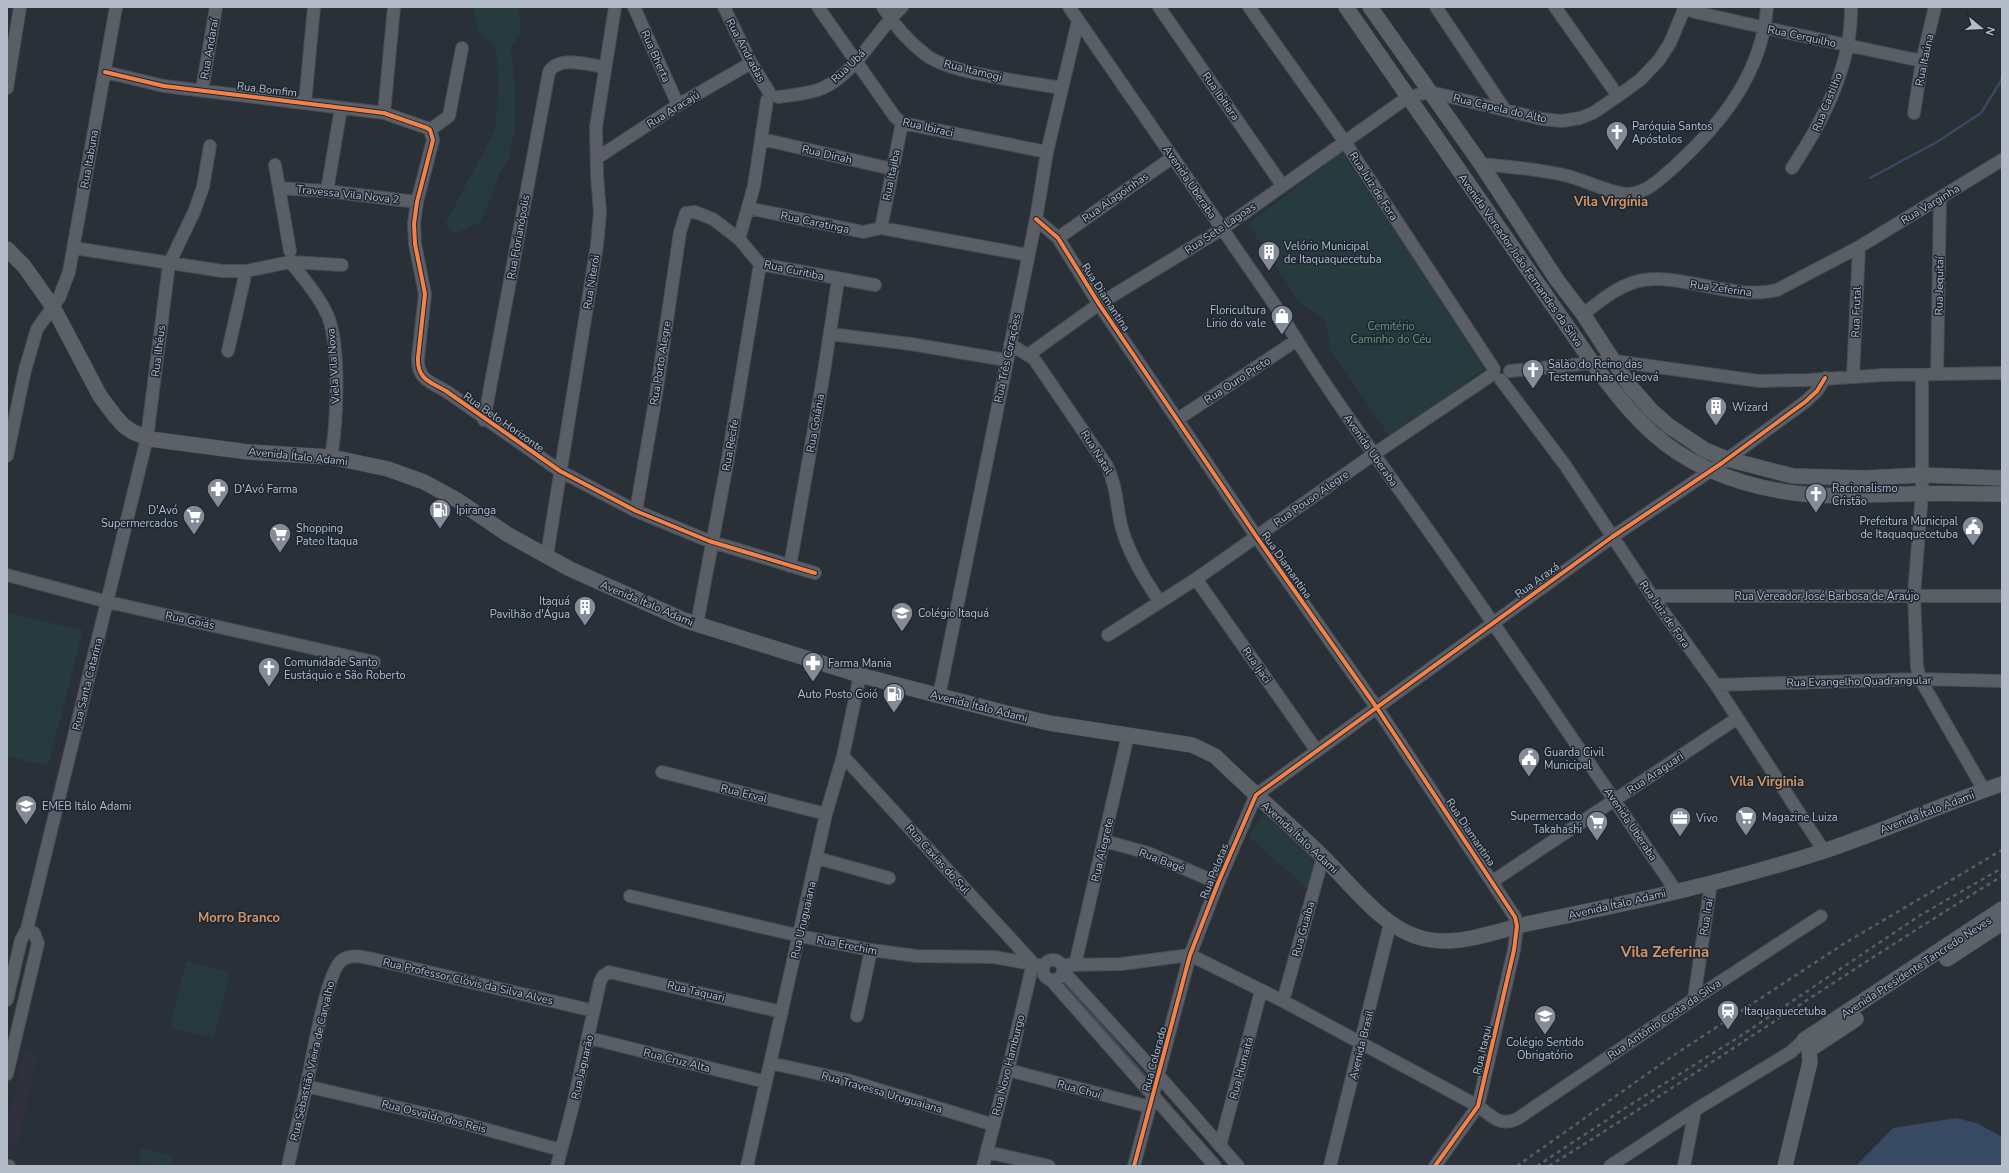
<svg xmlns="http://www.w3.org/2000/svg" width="2009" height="1173" font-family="'Nunito Sans',sans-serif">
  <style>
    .medical { fill: #31303e }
    .green { fill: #273a3e }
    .water { fill: #384963 }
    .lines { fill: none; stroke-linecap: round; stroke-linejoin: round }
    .stream { stroke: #384963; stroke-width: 2.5 }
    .minor-casing { stroke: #484c53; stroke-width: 14 }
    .major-casing { stroke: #484c55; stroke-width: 16 }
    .minor { stroke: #5a5e66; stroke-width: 12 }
    .major { stroke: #5c6168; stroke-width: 15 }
    .rail { stroke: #595d64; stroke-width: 2.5; stroke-dasharray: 4 4; stroke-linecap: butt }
    .cycleway-casing { stroke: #1d2633; stroke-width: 6 }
    .cycleway { stroke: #f48246; stroke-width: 4 }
    .labels { text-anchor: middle; stroke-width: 3; stroke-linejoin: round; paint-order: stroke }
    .street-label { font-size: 11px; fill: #b4bcc9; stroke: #1d2633 }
    .poi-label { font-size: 11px; fill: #b4bcc9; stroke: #1d2633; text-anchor: start }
    .park-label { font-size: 11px; fill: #6b9a76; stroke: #1d2633 }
    .quarter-label { font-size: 13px; font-weight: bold; fill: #d59563; stroke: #1d2633 }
    .district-label { font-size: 15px; font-weight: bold; fill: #d59563; stroke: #1d2633 }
  </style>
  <rect width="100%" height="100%" fill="#2a3038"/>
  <!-- medical -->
  <path class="medical" d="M24,1051l14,3 -21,92 -10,-3v-18z"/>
  <!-- green -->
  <path class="green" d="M474,7h45l2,25 -10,15 4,43v40l-7,30 -9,15 -7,20 -12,28 -27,11 -8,-10 50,-94 4,-41 -3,-43 -17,-12z
    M1342,152l137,206 5,12 -94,67 -60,-88 -4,-27 -11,-10 -14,-7 -53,-81z
    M1778,481l119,3v5l-117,-2z
    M7,613l76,17 -35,136 -41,-10z
    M1265,809l52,48 -8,33 -60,-53z
    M186,961l44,12 -16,65 -44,-11z
    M142,1148l31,8 -3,10h-16l-15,-4z"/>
  <!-- water -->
  <path class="water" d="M1956,1118l21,5 25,14v29h-146l37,-38z"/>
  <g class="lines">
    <!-- stream -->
    <path class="stream" d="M1870,178l67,-36 44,-29 20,-32 1,-4
      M1065,983l87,101
      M1157,1091l13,15"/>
    <!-- minor casing -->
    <g class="minor-casing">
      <path id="minor" d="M634,7l44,98
        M724,7l27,56 18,29
        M818,7l77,110 7,6 145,29
        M883,7c11,18 26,35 43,48 25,19 102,27 136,33
        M1069,7l210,304c48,81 105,156 159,233 81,115 159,231 238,347
        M1159,7l123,178
        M1249,7l96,135 149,227
        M1436,7l69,103
        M1555,7l63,89
        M1683,7l12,5 71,16 156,33
        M105,72l59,14 220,27 43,15 3,2 3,10 -16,62 -3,22 1,20 10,50 -7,64c-1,21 12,24 28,33l114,80 76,40 73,30 106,32
        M7,88l13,-81
        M202,90l14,-83
        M778,97c14,-2 31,-3 45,-9 33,-15 53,-57 79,-81
        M305,103l9,-96
        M384,113l10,-106
        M1914,113l8,-52 13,-54
        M430,130l19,-14 13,-68
        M762,139l130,30
        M597,158l81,-53 73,-42
        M1481,164c29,3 59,5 87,12 16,4 47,19 61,18 20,-2 32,-16 46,-28 47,-43 87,-93 92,-159
        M275,165l15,86
        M1792,168c31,-47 60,-103 59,-161
        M279,188l48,3 90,11
        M327,191l14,-83
        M748,208l115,24 18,-4
        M1036,219l22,19 41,66 157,232 121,172 138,209 2,9 -3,24 -36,156 -43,60
        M881,228l147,27
        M881,228l21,-105
        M1058,238l115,-81
        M739,239l15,-53 13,-86
        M74,248l148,23h24l44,-9 52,3
        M290,262c14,16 28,33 37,52 14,31 10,109 4,143
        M1583,314c15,-11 31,-25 49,-31 42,-15 98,19 145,7l82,-43 143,-87
        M830,334l81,10 95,16
        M1010,344l24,15 73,107c10,21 9,37 14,59 7,28 23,54 39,77
        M228,351l18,-80
        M1028,355l71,-51 123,-75 186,-132 22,-5 112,27 20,2 18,-3 13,-5 25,-17 22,-16 19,-20 11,-17 15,-36
        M1510,371l104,-10 145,20 50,-1 74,-5 119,-2
        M1937,374l3,-176
        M1922,375v118l-8,102 3,72 3,12 7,12 57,99
        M1853,376l6,-129
        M1501,380l64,85 87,131 64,89 108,166
        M1178,419l119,-79
        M484,420l65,-348c10,-17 39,-7 56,-5
        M7,456l18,-86 12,-41 22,-31 10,-26 47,-265
        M636,511l20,-116 24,-163 6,-19 9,-1 18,7 26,20 21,25 115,21
        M547,555l50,-310 3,-32 -3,-38 -1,-48 19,-120
        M790,566l33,-188 15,-98
        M7,575l101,27 266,60
        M1196,579l121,172
        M1652,596h350
        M697,624l30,-160 33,-200
        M1108,635l88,-56 178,-125 119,-80
        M1716,685l204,-6 82,2
        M939,696l97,-477 11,-67 31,-131
        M843,756l190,207 -25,107 -25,96
        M662,772l164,42
        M1105,841l43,12 70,30
        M817,858l72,20
        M1493,881l243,-162
        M630,896l170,40 71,14 45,6 78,1 49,9
        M1043 970a10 10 0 1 1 20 0a10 10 0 1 1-20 0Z
        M1062,965l59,-1 69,-9 93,46 195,105c14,10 22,21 39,13l177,-120 127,-83
        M1075,965l53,-230
        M1063,971l96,105 79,90
        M1051,980l164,186
        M1694,999l17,-116
        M7,1000l14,-60 6,-11 120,-491 22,-174 25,-52 9,-25 7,-41
        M1283,1001l40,-144
        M857,1016l14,-66
        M589,1038l177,44
        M770,1063l77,17 147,45
        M1008,1070l142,37
        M7,1074l31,-131 -4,-10 -7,-4
        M306,1086l146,34 109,30
        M1220,1146l41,-155
        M987,1152l62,14
        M7,1166h2
        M288,1166c6,-28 13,-55 19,-83 5,-23 19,-109 34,-122 8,-8 22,-4 32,-2l221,52
        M557,1166l16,-61 27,-123 3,-6 6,-4 173,40
        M747,1166l79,-352 17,-58 17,-81
        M1134,1166l56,-211 28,-72 38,-88 356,-258 110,-74 83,-61 12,-11 8,-13
        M1330,1166l60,-242
        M1610,1166l85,-56 96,-58 13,-12
        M1684,1166l11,-56"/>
    </g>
    <!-- major casing -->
    <g class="major-casing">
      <path id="major" d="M1346,7l246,355c25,34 50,67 85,90 39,26 91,40 137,43 31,2 63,-1 94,-1 31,-1 63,0 94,0
        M1370,7l111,157 76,116 26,34 47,72 21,24 18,16 36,24 22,9 66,17 70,2 60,-3 79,3
        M7,249l17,17 29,41 47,89 15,20 9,10 9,6 17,7 98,13 83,5 57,12 36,13 33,18 50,34 63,35 114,51 179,56 143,37 43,10 143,22 23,11c35,34 72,66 107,100 26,25 59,69 93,80 39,14 78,-5 116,-13 98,-20 197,-41 293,-72 60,-20 118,-47 178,-67
        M1947,959l55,-36
        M1809,1050l47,-31
        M1785,1166l25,-104 -1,-12 -5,-10 198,-131"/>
    </g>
    <!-- minor -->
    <use href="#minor" class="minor"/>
    <!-- major -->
    <use href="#major" class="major"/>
    <!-- rail -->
    <path class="rail" d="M1517,1166l154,-109 174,-114 157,-93
      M1537,1166l85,-56 117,-73 180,-121 83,-48
      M1549,1166c153,-95 300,-196 453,-290"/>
    <!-- cycleway casing -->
    <g class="cycleway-casing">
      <path id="cycleway" d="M105,72l59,14 220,27 43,15 3,2 3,10 -16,62 -3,22 1,20 10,50 -7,64c-1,21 12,24 28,33l114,80 76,40 73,30 106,32
        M1036,219l22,19 41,66 157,232 121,172 138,209 2,9 -3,24 -36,156 -43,60
        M1134,1166l56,-211 28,-72 38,-88 356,-258 110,-74 83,-61 12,-11 8,-13"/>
    </g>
    <!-- cycleway -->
    <use href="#cycleway" class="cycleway"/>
  </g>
  <!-- icons -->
  <defs>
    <g id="church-pin" transform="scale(1.15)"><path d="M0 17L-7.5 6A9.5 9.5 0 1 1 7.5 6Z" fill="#848b96" stroke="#1d2633"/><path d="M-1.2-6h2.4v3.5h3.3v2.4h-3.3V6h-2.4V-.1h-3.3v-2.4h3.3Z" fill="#fff"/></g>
    <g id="building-pin" transform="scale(1.15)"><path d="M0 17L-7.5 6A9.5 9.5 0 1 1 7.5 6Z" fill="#848b96" stroke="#1d2633"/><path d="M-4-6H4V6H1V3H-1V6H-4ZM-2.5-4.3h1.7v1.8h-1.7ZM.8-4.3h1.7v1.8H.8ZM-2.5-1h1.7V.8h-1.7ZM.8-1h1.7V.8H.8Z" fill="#fff"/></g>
    <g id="shop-pin" transform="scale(1.15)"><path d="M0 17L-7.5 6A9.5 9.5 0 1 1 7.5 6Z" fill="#848b96" stroke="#1d2633"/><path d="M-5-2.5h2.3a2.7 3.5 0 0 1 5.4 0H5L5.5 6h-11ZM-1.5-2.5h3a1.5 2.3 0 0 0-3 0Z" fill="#fff"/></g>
    <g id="pharmacy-pin" transform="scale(1.15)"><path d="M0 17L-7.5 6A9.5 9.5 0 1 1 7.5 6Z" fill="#848b96" stroke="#1d2633"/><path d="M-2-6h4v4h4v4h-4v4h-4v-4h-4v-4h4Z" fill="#fff"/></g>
    <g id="fuel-pin" transform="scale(1.15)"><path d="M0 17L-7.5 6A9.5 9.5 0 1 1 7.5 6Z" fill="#848b96" stroke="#1d2633"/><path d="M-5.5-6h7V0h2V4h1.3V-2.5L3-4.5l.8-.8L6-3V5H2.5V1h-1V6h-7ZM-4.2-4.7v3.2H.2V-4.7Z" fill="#fff"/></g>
    <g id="supermarket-pin" transform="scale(1.15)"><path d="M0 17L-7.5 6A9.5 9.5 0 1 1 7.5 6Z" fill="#848b96" stroke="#1d2633"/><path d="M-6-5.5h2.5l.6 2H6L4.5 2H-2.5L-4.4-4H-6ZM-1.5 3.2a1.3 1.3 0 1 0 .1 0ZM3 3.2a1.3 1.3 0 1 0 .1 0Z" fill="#fff"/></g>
    <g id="civic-pin" transform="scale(1.15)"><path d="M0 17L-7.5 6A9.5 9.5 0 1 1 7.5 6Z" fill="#848b96" stroke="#1d2633"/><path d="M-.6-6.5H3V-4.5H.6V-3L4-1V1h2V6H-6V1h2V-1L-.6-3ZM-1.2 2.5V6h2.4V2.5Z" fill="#fff"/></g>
    <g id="school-pin" transform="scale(1.15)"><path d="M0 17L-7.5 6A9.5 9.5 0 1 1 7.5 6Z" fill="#848b96" stroke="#1d2633"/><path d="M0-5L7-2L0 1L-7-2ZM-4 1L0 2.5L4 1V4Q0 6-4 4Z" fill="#fff"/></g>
    <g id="office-pin" transform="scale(1.15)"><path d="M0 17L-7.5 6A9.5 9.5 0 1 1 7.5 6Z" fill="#848b96" stroke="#1d2633"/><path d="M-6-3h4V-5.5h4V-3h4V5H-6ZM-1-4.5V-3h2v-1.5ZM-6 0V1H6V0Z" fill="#fff"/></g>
    <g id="station-pin" transform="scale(1.15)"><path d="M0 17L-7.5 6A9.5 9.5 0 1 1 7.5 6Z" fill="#848b96" stroke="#1d2633"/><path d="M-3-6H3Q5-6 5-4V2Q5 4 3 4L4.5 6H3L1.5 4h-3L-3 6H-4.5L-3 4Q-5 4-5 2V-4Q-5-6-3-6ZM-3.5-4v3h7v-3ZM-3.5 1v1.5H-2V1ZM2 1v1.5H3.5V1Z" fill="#fff"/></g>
  </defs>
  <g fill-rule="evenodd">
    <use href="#church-pin" x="1617" y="132"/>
    <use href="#building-pin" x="1269" y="252"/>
    <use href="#shop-pin" x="1282" y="316"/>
    <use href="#church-pin" x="1533" y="370"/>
    <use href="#building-pin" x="1716" y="407"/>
    <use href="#pharmacy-pin" x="218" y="489"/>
    <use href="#church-pin" x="1816" y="494"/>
    <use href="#fuel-pin" x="440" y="510"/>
    <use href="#supermarket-pin" x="194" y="516"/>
    <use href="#civic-pin" x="1973" y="527"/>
    <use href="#supermarket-pin" x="280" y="534"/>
    <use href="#building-pin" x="585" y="607"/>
    <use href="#school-pin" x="902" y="613"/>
    <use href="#pharmacy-pin" x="813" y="663"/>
    <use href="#church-pin" x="269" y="668"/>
    <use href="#fuel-pin" x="894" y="694"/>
    <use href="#civic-pin" x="1529" y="758"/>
    <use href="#school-pin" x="26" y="806"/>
    <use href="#supermarket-pin" x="1746" y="817"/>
    <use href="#office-pin" x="1680" y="818"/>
    <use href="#supermarket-pin" x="1597" y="822"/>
    <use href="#station-pin" x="1728" y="1011"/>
    <use href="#school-pin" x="1545" y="1016"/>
  </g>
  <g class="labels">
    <!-- street labels -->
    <g class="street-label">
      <text transform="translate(1802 36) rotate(12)" y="4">Rua Cerquilho</text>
      <text transform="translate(209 49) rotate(-80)" y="4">Rua Andaraí</text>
      <text transform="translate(746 50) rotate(62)" y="4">Rua Andradas</text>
      <text transform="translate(656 56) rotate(66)" y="4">Rua Bherta</text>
      <text transform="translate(1924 60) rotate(-78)" y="4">Rua Itaúna</text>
      <text transform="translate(848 66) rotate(-44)" y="4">Rua Ubá</text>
      <text transform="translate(973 70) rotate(14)" y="4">Rua Itamogi</text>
      <text transform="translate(267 89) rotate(7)" y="4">Rua Bomfim</text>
      <text transform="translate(1221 96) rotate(55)" y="4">Rua Ibitiara</text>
      <text transform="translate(1827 102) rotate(-68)" y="4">Rua Castilho</text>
      <text transform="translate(1500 108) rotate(13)" y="4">Rua Capela do Alto</text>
      <text transform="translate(673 109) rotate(-32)" y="4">Rua Aracajú</text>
      <text transform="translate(928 127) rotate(13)" y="4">Rua Ibiraci</text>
      <text transform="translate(827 154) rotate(13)" y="4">Rua Dinah</text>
      <text transform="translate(89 159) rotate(-80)" y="4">Rua Itabuna</text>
      <text transform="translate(891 175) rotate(-79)" y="4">Rua Itajiba</text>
      <text transform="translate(1190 182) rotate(56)" y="4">Avenida Uberaba</text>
      <text transform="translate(1374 186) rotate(57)" y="4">Rua Juiz de Fora</text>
      <text transform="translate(348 194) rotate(6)" y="4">Travessa Vila Nova 2</text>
      <text transform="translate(1115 197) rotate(-35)" y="4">Rua Alagoinhas</text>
      <text transform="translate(1930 204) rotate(-31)" y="4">Rua Varginha</text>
      <text transform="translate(815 222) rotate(12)" y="4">Rua Caratinga</text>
      <text transform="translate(1220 228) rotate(-34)" y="4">Rua Sete Lagoas</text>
      <text transform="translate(518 237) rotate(-80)" y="4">Rua Florianópolis</text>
      <text transform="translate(1521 260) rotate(55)" y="4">Avenida Vereador João Fernandes da Silva</text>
      <text transform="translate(794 270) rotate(12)" y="4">Rua Curitiba</text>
      <text transform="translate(591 282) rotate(-81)" y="4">Rua Niterói</text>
      <text transform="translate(1939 286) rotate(-89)" y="4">Rua Jequitaí</text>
      <text transform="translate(1721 288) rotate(8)" y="4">Rua Zeferina</text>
      <text transform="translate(1106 297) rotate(57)" y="4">Rua Diamantina</text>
      <text transform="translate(1856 312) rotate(-88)" y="4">Rua Frutal</text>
      <text transform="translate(158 351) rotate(-83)" y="4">Rua Ilhéus</text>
      <text transform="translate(1007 358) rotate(-78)" y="4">Rua Três Corações</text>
      <text transform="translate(660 363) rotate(-81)" y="4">Rua Porto Alegre</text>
      <text transform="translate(333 366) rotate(-94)" y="4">Viela Vila Nova</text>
      <text transform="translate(1237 380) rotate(-33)" y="4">Rua Ouro Preto</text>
      <text transform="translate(504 422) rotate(35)" y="4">Rua Belo Horizonte</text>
      <text transform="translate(815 423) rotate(-80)" y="4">Rua Goiânia</text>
      <text transform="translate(730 445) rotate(-80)" y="4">Rua Recife</text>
      <text transform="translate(1371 450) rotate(55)" y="4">Avenida Uberaba</text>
      <text transform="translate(1097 452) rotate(58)" y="4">Rua Natal</text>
      <text transform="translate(298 456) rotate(6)" y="4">Avenida Ítalo Adami</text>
      <text transform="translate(1311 498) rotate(-35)" y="4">Rua Pouso Alegre</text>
      <text transform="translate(1287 565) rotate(55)" y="4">Rua Diamantina</text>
      <text transform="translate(1537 580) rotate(-36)" y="4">Rua Araxá</text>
      <text x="1827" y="600">Rua Vereador José Barbosa de Araújo</text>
      <text transform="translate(647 603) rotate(23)" y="4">Avenida Ítalo Adami</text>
      <text transform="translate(1665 614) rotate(55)" y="4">Rua Juiz de Fora</text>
      <text transform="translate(190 620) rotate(12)" y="4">Rua Goiás</text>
      <text transform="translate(1257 665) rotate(55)" y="4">Rua Ijaci</text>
      <text transform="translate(1859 681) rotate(-1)" y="4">Rua Evangelho Quadrangular</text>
      <text transform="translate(87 684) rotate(-76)" y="4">Rua Santa Catarina</text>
      <text transform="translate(979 706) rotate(14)" y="4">Avenida Ítalo Adami</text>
      <text transform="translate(1655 773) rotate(-34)" y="4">Rua Araguari</text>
      <text transform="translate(744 793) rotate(14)" y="4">Rua Erval</text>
      <text transform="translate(1927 812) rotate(-21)" y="4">Avenida Ítalo Adami</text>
      <text transform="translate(1631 824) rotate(56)" y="4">Avenida Uberaba</text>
      <text transform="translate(1471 832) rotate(56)" y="4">Rua Diamantina</text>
      <text transform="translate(1300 837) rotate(43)" y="4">Avenida Ítalo Adami</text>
      <text transform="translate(1102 850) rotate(-77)" y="4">Rua Alegrete</text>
      <text transform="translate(938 859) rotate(48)" y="4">Rua Caxias do Sul</text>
      <text transform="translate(1162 860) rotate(20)" y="4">Rua Bagé</text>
      <text transform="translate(1214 871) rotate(-68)" y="4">Rua Pelotas</text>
      <text transform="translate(1617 904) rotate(-13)" y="4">Avenida Ítalo Adami</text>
      <text transform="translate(1706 917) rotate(-81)" y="4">Rua Iraí</text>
      <text transform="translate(803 920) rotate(-77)" y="4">Rua Uruguaiana</text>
      <text transform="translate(1303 929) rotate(-74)" y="4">Rua Guaíba</text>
      <text transform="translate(847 945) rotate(11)" y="4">Rua Erechim</text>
      <text transform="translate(1916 967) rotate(-33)" y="4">Avenida Presidente Tancredo Neves</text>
      <text transform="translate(468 981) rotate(13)" y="4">Rua Professor Clóvis da Silva Alves</text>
      <text transform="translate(696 991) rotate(13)" y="4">Rua Taquari</text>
      <text transform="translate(1664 1019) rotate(-34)" y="4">Rua Antônio Costa da Silva</text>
      <text transform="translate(1361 1045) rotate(-76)" y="4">Avenida Brasil</text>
      <text transform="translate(1482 1050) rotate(-77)" y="4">Rua Itaqui</text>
      <text transform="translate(1154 1059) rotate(-75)" y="4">Rua Colorado</text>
      <text transform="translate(677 1060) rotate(14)" y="4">Rua Cruz Alta</text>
      <text transform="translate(312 1061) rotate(-77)" y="4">Rua Sebastião Vieira de Carvalho</text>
      <text transform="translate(1008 1065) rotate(-76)" y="4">Rua Novo Hamburgo</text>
      <text transform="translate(582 1067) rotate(-77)" y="4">Rua Jaguarão</text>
      <text transform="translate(1241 1068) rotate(-75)" y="4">Rua Humaitá</text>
      <text transform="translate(1079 1089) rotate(15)" y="4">Rua Chuí</text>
      <text transform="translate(882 1092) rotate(16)" y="4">Rua Travessa Uruguaiana</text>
      <text transform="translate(434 1116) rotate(14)" y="4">Rua Osvaldo dos Reis</text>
    </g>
    <!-- poi labels -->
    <g class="poi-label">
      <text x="1632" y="130">Paróquia Santos<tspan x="1632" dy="13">Apóstolos</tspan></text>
      <text x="1284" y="250">Velório Municipal<tspan x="1284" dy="13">de Itaquaquecetuba</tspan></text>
      <text x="1266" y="314" text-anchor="end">Floricultura<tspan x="1266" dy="13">Lirio do vale</tspan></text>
      <text x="1548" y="368">Salão do Reino das<tspan x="1548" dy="13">Testemunhas de Jeová</tspan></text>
      <text x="1732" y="411">Wizard</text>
      <text x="1832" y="492">Racionalismo<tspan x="1832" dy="13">Cristão</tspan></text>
      <text x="234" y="493">D'Avó Farma</text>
      <text x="178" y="514" text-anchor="end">D'Avó<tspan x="178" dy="13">Supermercados</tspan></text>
      <text x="456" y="514">Ipiranga</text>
      <text x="1958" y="525" text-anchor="end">Prefeitura Municipal<tspan x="1958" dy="13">de Itaquaquecetuba</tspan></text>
      <text x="296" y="532">Shopping<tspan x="296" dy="13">Pateo Itaqua</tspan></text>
      <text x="570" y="605" text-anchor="end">Itaquá<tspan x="570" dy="13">Pavilhão d'Água</tspan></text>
      <text x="918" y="617">Colégio Itaquá</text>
      <text x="284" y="666">Comunidade Santo<tspan x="284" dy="13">Eustáquio e São Roberto</tspan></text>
      <text x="828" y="667">Farma Mania</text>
      <text x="878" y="698" text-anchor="end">Auto Posto Goió</text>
      <text x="1544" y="756">Guarda Civil<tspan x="1544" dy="13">Municipal</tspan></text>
      <text x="42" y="810">EMEB Itálo Adami</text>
      <text x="1582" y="820" text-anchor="end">Supermercado<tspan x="1582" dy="13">Takahashi</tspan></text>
      <text x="1762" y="821">Magazine Luiza</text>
      <text x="1696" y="822">Vivo</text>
      <text x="1744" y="1015">Itaquaquecetuba</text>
      <text x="1545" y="1046" text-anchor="middle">Colégio Sentido<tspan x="1545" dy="13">Obrigatório</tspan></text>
    </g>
    <!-- park labels -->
    <g class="park-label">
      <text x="1391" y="330">Cemitério<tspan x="1391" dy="13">Caminho do Céu</tspan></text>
    </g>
    <!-- quarter labels -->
    <g class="quarter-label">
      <text x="1611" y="206">Vila Virgínia</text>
      <text x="1767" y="786">Vila Virginia</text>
      <text x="239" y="922">Morro Branco</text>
    </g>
    <!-- district labels -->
    <g class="district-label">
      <text x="1665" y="957">Vila Zeferina</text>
    </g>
  </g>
  <!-- border -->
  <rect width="2009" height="1173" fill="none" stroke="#b4bcc9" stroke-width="16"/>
  <!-- north arrow -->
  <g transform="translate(1981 28) rotate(108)" stroke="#1d2633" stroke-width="3" paint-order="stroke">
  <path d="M0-3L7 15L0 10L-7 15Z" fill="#b4bcc9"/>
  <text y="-6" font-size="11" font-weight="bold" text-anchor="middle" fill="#b4bcc9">N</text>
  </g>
</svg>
